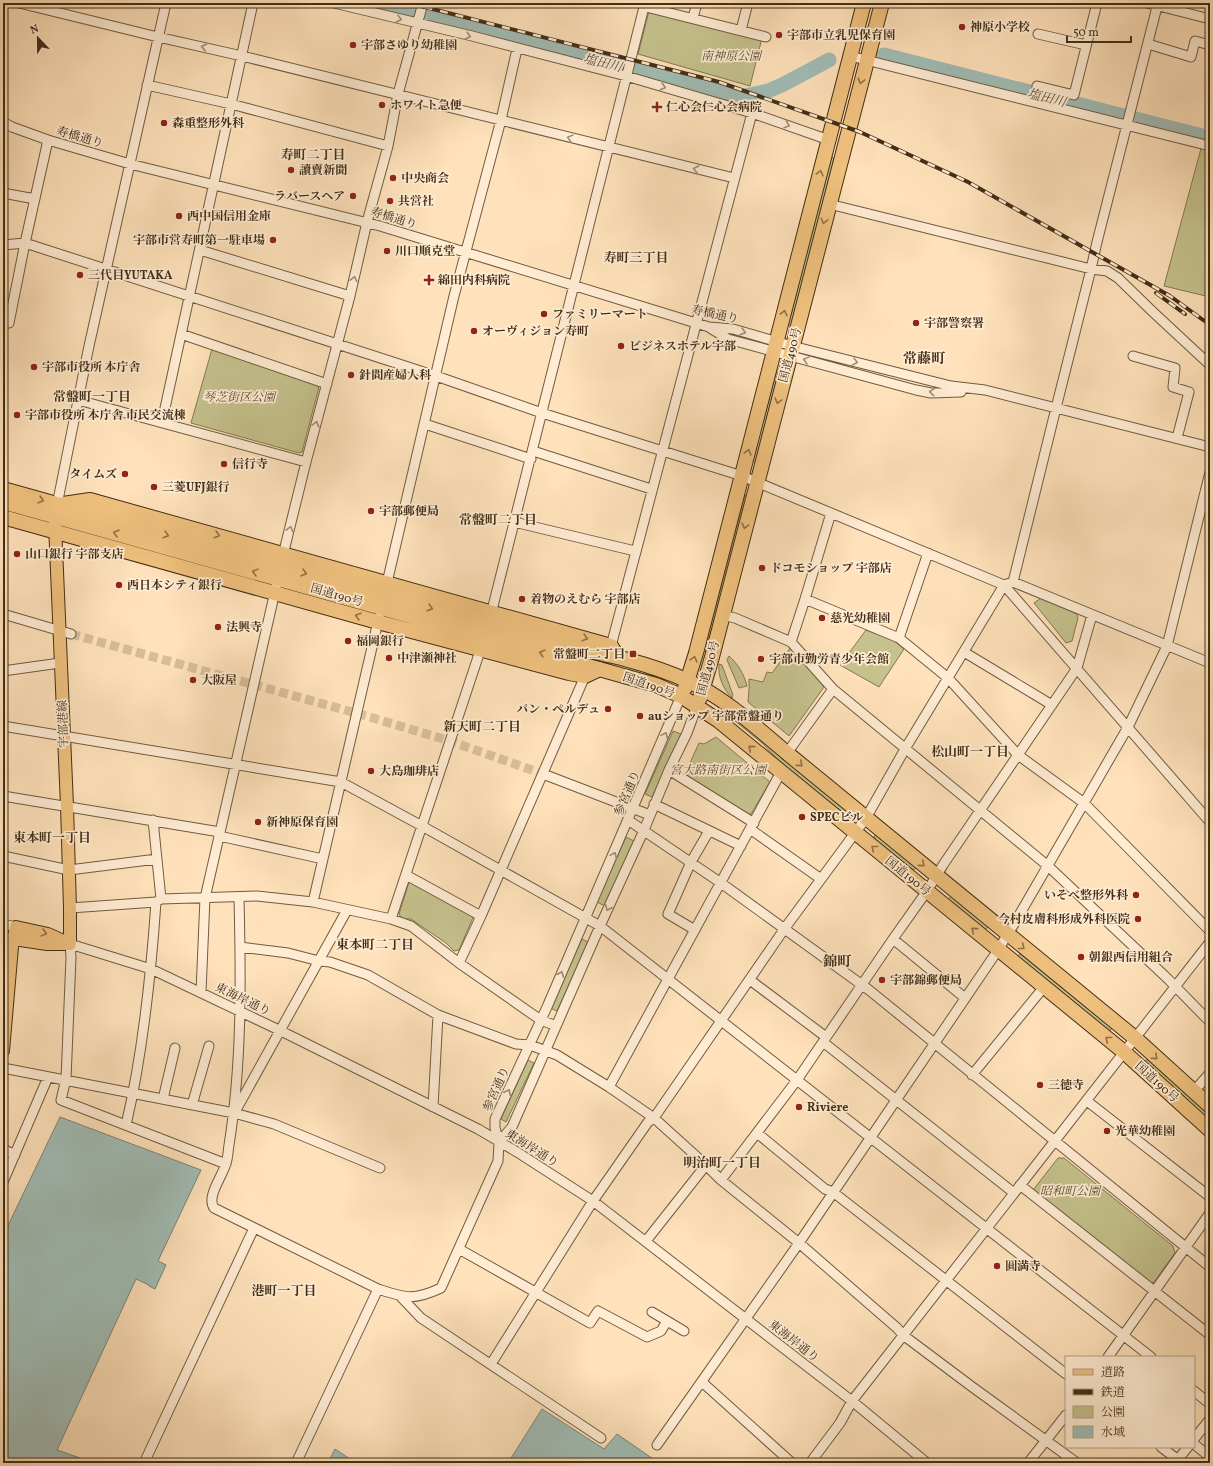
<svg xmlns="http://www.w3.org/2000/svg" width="1213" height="1466" font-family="Vollkorn,'Noto Serif JP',serif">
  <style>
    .green { fill: #c5c28d; stroke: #847852 }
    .water { fill: #a1bdb6; stroke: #7b8476 }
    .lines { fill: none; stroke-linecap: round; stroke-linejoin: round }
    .river { stroke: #a1bdb6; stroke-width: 15 }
    .minor-tunnel { stroke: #d9be9a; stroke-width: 9; stroke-dasharray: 9 4.5; stroke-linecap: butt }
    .minor-casing { stroke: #715b3f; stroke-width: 11 }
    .major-casing { stroke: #422e16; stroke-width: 14 }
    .highway-casing { stroke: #422e16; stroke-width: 16 }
    .minor { stroke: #ffecd3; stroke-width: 9 }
    .major { stroke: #f0c17e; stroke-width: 12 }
    .highway { stroke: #f0c17e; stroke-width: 14 }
    .rail-casing { stroke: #422e16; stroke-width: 4 }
    .rail { stroke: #ffecd3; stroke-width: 2.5; stroke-dasharray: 8; stroke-linecap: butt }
    .oneway { stroke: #a08d74 }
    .oneway2 { stroke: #907045 }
    .poi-dot { fill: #8f2418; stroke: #ffecd3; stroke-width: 1.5 }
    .labels { text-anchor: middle; stroke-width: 3.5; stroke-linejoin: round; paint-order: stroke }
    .poi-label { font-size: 12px; font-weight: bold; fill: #422e16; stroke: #ffecd3; text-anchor: start }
    .park-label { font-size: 12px; font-style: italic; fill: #5c4c2e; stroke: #ffecd3 }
    .street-label { font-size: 12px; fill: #422e16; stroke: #ffecd3 }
    .water-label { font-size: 13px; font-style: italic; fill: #5a523e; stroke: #ffecd3 }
    .neighbourhood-label { font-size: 13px; font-weight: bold; fill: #422e16; stroke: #ffecd3 }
    .quarter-label { font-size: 14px; font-weight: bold; fill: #422e16; stroke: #ffecd3 }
  </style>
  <rect width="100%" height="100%" fill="#ffe2bb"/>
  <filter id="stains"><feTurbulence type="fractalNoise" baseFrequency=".005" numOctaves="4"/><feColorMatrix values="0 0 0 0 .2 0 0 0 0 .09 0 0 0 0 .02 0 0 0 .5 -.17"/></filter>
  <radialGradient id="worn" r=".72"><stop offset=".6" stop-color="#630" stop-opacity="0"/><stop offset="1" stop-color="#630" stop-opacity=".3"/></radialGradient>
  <!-- green -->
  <path class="green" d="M649,11l113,27 -12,48 -112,-32z
    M1210,115v182l-46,-11z
    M831,157l3,1 -42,167h-4z
    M212,349l105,34 2,4 -17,65 -3,1 -108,-30z
    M777,370l3,1 -24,91h-2l-2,-1z
    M745,495l4,1 -42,156 -3,-1z
    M1041,598l36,16 1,4 -6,23 -6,2 -32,-40z
    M866,630l27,10 11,9 -25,38 -39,-22z
    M791,647l33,40 -35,49 -41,-34 1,-13v-10l14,3 4,-10 5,1z
    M729,656c9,8 15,18 18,30l-8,2 -12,-28z
    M719,664l3,1 11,30 -1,3c-9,-10 -14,-20 -13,-34z
    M730,714l117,98 -3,3 -58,-47 -24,-25 -33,-27z
    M673,731l8,3 -29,63 -7,-3z
    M716,737l54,45 -19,32 -6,1 -59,-38 -1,-3 14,-31 5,1z
    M876,835l40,32 -1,2 -4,1 -36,-31 -1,-3z
    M626,837l8,4 -29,65 -8,-4z
    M414,881l60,34 -15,35 -5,1 -8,-8 -35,-24h-9l-3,-5 10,-32z
    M951,896l38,30 -4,4 -38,-30z
    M582,939l6,3 -31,69 -7,-3z
    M1021,953l91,75 -3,4 -92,-75z
    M1148,1058l62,57v7l-66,-59z
    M528,1060l6,3 -28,59 -5,-3z
    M1058,1158h6l109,88 2,7 -21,29 -4,1 -117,-93z"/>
  <!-- water -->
  <path class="water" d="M60,1117l141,53 -43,91 8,4 -11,24 -6,-3v-1l-13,-6 -79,171 23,8v5h-77v-227z
    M542,1409l62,40 13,-15 42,29h-151z
    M335,1449l21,14h-28z"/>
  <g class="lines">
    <!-- river -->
    <path class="river" d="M371,3l370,94 27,-6 16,-7 45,-24
      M884,55l326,83"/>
    <!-- minor-tunnel -->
    <path class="minor-tunnel" d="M71,634l292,81 87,26 93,33"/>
    <!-- minor casing -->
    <g class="minor-casing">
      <path id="minor" d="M19,3l139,34 84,19 492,122
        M334,3l138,33 154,40 126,37 77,27
        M640,3l10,5 116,29
        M1147,3l63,16
        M693,18l4,-15
        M741,30l7,-27
        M1038,34l48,11
        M1148,44l43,13 4,-16 15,4
        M850,56l360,90
        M147,85l84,19 157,42
        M1037,86l37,9 23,-92
        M3,122l9,5 36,13 82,24 250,62 329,101 24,2 59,17 159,40 34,4 225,57
        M3,193l32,6
        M829,204l262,65 16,2 11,7 35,34 57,53
        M3,245l22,-2 411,133 106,37 200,63 262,109 206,237
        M200,250l150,46
        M9,323l16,-80 23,-103
        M710,328l18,11 188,51 15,3 30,-1
        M181,334l146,50
        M1133,356l42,12 -2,19 16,5 -12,46
        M78,400l228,62
        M162,422l91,-419
        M425,424l106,35
        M533,451l118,38
        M57,505l32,-159 77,-343
        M514,522l121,29
        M282,559l24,-97 44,-166 17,-74 21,-76 10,-52 25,-91
        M1013,582l43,-174 35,-139 6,-27 61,-239
        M386,587l68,-291 47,-176 16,-71
        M805,599l94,39 49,40 70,77 66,48 126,128
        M3,614l68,20
        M722,615l13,3 56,24 42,47 215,177 120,113 42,43
        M490,618l155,-615
        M899,638l29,-85
        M791,642l14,-43 26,-86
        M611,646l141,-533
        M964,652l88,53
        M3,671l57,-8
        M3,726l338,56 81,44 178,100 551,431
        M787,753l46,-64
        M669,770l85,53
        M543,774l107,41
        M3,796l217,36
        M654,804l87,42
        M153,820l8,79
        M628,820l93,63 148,107 341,277
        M750,829l71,50
        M219,836l104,23
        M3,856l66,14 88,-11
        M406,875l75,41
        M239,898c2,82 3,166 -10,247 -1,6 -1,13 -3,18 -3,13 -20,33 -12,45l164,81c28,9 35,12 63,-1l57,-127 1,-19 -4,-14v-9l52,-112 134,-311
        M313,902l66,-285
        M70,908l86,-6 5,-3 96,-3 56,6 78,17 20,7 48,37 73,51 9,6 15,6
        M391,919l91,-274
        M3,924l13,3
        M695,930l-27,-16 23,-52 18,-31
        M3,937l11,2
        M893,939l72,59
        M240,947l48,6 31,8 11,1 38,13 70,40 78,29 14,1 27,10 52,32 45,31 52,47 15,15 78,63 98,85 6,7 68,51 106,77
        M459,963l22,-47 104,-240
        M750,980l76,57
        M201,992l4,-94 74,-324
        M823,1042l191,151
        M3,1068l231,45 40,11 106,44
        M972,1075l72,-88
        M609,1087l172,-315
        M1194,1091l16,-18
        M163,1099l12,-51
        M1087,1101l123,96
        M192,1105l17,-59
        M433,1107l5,-92
        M236,1110l111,-200
        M126,1125c17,-72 25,-150 30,-223
        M757,1133l68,56 8,3 233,182
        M499,1142l13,-15 88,-201 44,-96 25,-60 18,-37 10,-27
        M3,1149l12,6
        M226,1164l-165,-64 5,-21 5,-122 -1,-13 81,25 130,62 197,98 39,23 76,49 259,200 75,62
        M721,1180l76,-100 96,-141 34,-48 16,-26 134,-197 15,-53
        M3,1182l45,-105
        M1020,1185l190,150
        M646,1241l60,-76
        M459,1249l131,74 8,-12 49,26 14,-6 6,-10
        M401,1297l20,21 180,120
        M652,1312l32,19
        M1108,1357l102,-144
        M491,1364l102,-163 55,-79 6,-4 131,-190 81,-110 39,-69 99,-164 9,-3 197,81
        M702,1382l90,81
        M1194,1391l16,13
        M1194,1439l16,-20
        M1194,1444l16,13
        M657,1445l142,-202 199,-293 16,-26 114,-197 39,-81 43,-174
        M1161,1447l16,12
        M144,1463l110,-235
        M296,1463l82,-174
        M810,1463l30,-40 12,-22 358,-459
        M1028,1463l38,-48
        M1175,1463l13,-16"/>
    </g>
    <!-- major casing -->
    <g class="major-casing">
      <path id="major" d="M55,524l12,282 3,102v36
        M14,939l33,5h20
        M3,1051l9,-104 4,-20 32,7 22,10"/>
    </g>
    <!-- highway casing -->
    <g class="highway-casing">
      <path id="highway" d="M3,489l562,157c41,8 84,17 123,35 37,17 68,46 99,72l348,285 75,68
        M3,502l653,183 25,11 38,25 405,331 86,78
        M63,504l27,-4 521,146 7,11
        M3,517l375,105 191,51 16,3 15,-7
        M685,688l11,-35 168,-650
        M700,698l12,-41 170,-654"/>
    </g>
    <!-- minor -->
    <use href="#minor" class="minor"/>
    <!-- major -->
    <use href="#major" class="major"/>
    <!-- highway -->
    <use href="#highway" class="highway"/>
    <!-- rail casing -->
    <g class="rail-casing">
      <path id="rail" d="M409,3l310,79 141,50 108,50 202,114 40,29
        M1156,293l29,21"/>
    </g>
    <!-- rail -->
    <use href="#rail" class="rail"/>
  </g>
  <!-- one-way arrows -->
  <defs><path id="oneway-chevron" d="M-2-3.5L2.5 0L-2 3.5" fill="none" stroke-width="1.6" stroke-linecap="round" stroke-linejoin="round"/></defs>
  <g class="oneway">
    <use href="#oneway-chevron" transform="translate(399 19) rotate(14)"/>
    <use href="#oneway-chevron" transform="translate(468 36) rotate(14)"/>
    <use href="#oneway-chevron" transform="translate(204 47) rotate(-167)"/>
    <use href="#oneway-chevron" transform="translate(663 87) rotate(16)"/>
    <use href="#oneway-chevron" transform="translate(787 125) rotate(19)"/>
    <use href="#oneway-chevron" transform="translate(570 138) rotate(-165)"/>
    <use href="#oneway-chevron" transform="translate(696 169) rotate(-166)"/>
    <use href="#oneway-chevron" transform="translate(354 279) rotate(-77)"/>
    <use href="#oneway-chevron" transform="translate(743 332) rotate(16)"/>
    <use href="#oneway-chevron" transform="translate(806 360) rotate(-165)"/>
    <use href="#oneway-chevron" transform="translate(855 362) rotate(14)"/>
    <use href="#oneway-chevron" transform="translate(932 392) rotate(-175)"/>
    <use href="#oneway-chevron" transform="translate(316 424) rotate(-75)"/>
    <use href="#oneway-chevron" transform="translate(290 529) rotate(-76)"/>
    <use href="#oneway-chevron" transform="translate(665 735) rotate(-66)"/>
    <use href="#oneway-chevron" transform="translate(614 855) rotate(-66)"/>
    <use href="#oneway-chevron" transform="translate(608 908) rotate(115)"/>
    <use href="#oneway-chevron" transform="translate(561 974) rotate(-67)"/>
    <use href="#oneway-chevron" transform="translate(508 1092) rotate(-65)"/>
  </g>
  <g class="oneway2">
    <use href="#oneway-chevron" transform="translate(861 81) rotate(105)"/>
    <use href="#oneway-chevron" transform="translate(820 173) rotate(-76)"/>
    <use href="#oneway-chevron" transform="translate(824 221) rotate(104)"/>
    <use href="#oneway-chevron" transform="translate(784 313) rotate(-76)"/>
    <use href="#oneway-chevron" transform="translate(778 401) rotate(105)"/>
    <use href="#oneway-chevron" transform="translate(748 452) rotate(-75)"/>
    <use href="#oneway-chevron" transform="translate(41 500) rotate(16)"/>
    <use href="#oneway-chevron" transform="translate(745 526) rotate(105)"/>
    <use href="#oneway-chevron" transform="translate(116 533) rotate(-164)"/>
    <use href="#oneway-chevron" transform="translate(166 535) rotate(16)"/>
    <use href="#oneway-chevron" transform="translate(217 535) rotate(16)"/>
    <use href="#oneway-chevron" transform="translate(255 572) rotate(-164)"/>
    <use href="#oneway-chevron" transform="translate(304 573) rotate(16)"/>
    <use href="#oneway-chevron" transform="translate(430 608) rotate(16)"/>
    <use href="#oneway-chevron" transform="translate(358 616) rotate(-164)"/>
    <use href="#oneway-chevron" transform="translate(585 638) rotate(16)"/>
    <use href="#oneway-chevron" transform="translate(542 653) rotate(-164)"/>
    <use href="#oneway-chevron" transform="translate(694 659) rotate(-74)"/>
    <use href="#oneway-chevron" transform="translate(751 748) rotate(-140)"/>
    <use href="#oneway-chevron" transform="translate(800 764) rotate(40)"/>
    <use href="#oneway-chevron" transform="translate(874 848) rotate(-141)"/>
    <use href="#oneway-chevron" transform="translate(922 864) rotate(40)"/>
    <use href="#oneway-chevron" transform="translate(974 930) rotate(-140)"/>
    <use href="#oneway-chevron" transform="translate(44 933) rotate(15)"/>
    <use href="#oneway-chevron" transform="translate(1022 947) rotate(39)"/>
    <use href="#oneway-chevron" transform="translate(1108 1039) rotate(-141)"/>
    <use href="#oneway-chevron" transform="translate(1155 1057) rotate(42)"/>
  </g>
  <!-- markers -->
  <g class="poi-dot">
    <circle cx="962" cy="27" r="4"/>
    <circle cx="779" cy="35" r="4"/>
    <circle cx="353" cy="45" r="4"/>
    <circle cx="382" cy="105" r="4"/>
    <path d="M655 101h4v4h4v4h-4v4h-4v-4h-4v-4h4z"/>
    <circle cx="164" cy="123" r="4"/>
    <circle cx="291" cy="170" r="4"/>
    <circle cx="393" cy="178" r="4"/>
    <circle cx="353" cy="196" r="4"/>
    <circle cx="390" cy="201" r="4"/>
    <circle cx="179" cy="216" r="4"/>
    <circle cx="273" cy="240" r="4"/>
    <circle cx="387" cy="251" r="4"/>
    <circle cx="80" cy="275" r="4"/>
    <path d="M427 274h4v4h4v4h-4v4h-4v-4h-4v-4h4z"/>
    <circle cx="544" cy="314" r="4"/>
    <circle cx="916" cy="323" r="4"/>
    <circle cx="474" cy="331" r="4"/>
    <circle cx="621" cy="346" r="4"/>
    <circle cx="34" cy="367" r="4"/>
    <circle cx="351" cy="375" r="4"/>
    <circle cx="17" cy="415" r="4"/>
    <circle cx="224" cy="464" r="4"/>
    <circle cx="125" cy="474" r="4"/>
    <circle cx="154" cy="487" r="4"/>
    <circle cx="371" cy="511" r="4"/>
    <circle cx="17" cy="554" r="4"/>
    <circle cx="762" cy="568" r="4"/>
    <circle cx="119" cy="585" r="4"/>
    <circle cx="522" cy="599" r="4"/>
    <circle cx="822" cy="618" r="4"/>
    <circle cx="218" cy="627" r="4"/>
    <circle cx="348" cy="641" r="4"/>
    <rect x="629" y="650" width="8" height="8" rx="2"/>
    <circle cx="389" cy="658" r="4"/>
    <circle cx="761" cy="659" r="4"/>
    <circle cx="193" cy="680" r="4"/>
    <circle cx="608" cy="709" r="4"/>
    <circle cx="640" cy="716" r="4"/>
    <circle cx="371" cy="771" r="4"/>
    <circle cx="802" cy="817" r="4"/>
    <circle cx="258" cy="822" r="4"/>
    <circle cx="1136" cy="895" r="4"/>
    <circle cx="1138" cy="919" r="4"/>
    <circle cx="1081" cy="957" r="4"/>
    <circle cx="882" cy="980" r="4"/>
    <circle cx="1040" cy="1085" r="4"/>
    <circle cx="799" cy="1107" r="4"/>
    <circle cx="1107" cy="1131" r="4"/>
    <circle cx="997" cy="1266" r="4"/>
  </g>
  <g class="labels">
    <!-- poi labels -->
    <g class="poi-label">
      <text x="970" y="31">神原小学校</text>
      <text x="787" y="39">宇部市立乳児保育園</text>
      <text x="361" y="49">宇部さゆり幼稚園</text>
      <text x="390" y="109">ホワイト急便</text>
      <text x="666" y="111">仁心会仁心会病院</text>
      <text x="172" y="127">森重整形外科</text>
      <text x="299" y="174">讀賣新聞</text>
      <text x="401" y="182">中央商会</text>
      <text x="345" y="200" text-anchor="end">ラバースヘア</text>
      <text x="398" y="205">共営社</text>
      <text x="187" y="220">西中国信用金庫</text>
      <text x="265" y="244" text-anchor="end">宇部市営寿町第一駐車場</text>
      <text x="395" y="255">川口順克堂</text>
      <text x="88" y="279">三代目YUTAKA</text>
      <text x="438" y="284">綿田内科病院</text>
      <text x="552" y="318">ファミリーマート</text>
      <text x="924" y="327">宇部警察署</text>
      <text x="482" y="335">オーヴィジョン寿町</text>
      <text x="629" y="350">ビジネスホテル宇部</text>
      <text x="42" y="371">宇部市役所 本庁舎</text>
      <text x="359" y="379">針間産婦人科</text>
      <text x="25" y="419">宇部市役所 本庁舎 市民交流棟</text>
      <text x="232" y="468">信行寺</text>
      <text x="117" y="478" text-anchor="end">タイムズ</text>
      <text x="162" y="491">三菱UFJ銀行</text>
      <text x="379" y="515">宇部郵便局</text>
      <text x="25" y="558">山口銀行 宇部支店</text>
      <text x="770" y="572">ドコモショップ 宇部店</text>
      <text x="127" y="589">西日本シティ銀行</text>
      <text x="530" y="603">着物のえむら 宇部店</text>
      <text x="830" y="622">慈光幼稚園</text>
      <text x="226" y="631">法興寺</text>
      <text x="356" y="645">福岡銀行</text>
      <text x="625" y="658" text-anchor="end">常盤町二丁目</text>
      <text x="397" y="662">中津瀬神社</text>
      <text x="769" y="663">宇部市勤労青少年会館</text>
      <text x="201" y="684">大阪屋</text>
      <text x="600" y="713" text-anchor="end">パン・ペルデュ</text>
      <text x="648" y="720">auショップ 宇部常盤通り</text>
      <text x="379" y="775">大島珈琲店</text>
      <text x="810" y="821">SPECビル</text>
      <text x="266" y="826">新神原保育園</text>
      <text x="1128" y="899" text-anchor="end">いそべ整形外科</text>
      <text x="1130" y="923" text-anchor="end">今村皮膚科形成外科医院</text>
      <text x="1089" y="961">朝銀西信用組合</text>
      <text x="890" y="984">宇部錦郵便局</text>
      <text x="1048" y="1089">三徳寺</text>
      <text x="807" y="1111">Riviere</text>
      <text x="1115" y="1135">光華幼稚園</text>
      <text x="1005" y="1270">圓満寺</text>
    </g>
    <!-- park labels -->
    <g class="park-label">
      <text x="731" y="60">南神原公園</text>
      <text x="239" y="401">琴芝街区公園</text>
      <text x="718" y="774">宮大路南街区公園</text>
      <text x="1070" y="1195">昭和町公園</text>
    </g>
    <!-- street labels -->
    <g class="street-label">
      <text transform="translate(80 137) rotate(16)" y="4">寿橋通り</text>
      <text transform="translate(394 218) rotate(17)" y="4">寿橋通り</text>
      <text transform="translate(715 314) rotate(12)" y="4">寿橋通り</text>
      <text transform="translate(790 355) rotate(-75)" y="4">国道490号</text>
      <text transform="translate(337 595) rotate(16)" y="4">国道190号</text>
      <text transform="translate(708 668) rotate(-75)" y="4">国道490号</text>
      <text transform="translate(649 685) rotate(19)" y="4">国道190号</text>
      <text transform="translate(63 724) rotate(-92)" y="4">宇部港線</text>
      <text transform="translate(627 793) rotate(-67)" y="4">参宮通り</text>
      <text transform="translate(908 876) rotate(39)" y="4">国道190号</text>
      <text transform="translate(243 999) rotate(26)" y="4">東海岸通り</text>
      <text transform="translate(1157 1082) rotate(42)" y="4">国道190号</text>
      <text transform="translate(496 1089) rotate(-66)" y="4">参宮通り</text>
      <text transform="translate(532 1148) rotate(32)" y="4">東海岸通り</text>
      <text transform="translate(794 1341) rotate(38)" y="4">東海岸通り</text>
    </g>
    <!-- water labels -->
    <g class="water-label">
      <text transform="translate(603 62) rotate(14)" y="5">塩田川</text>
      <text transform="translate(1047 97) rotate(14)" y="5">塩田川</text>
    </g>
    <!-- neighbourhood labels -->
    <g class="neighbourhood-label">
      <text x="313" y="159">寿町二丁目</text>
      <text x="636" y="262">寿町三丁目</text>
      <text x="92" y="401">常盤町一丁目</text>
      <text x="498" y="524">常盤町二丁目</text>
      <text x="482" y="731">新天町二丁目</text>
      <text x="970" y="756">松山町一丁目</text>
      <text x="52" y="842">東本町一丁目</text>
      <text x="375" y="949">東本町二丁目</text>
      <text x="722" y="1167">明治町一丁目</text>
      <text x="284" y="1295">港町一丁目</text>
    </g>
    <!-- quarter labels -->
    <g class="quarter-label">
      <text x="924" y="363">常藤町</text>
      <text x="837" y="966">錦町</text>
    </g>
  </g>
  <!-- margin -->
  <rect width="1213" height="1466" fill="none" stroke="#ffe2bb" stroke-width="16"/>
  <rect x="4" y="4" width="1205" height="1458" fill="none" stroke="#422e16" stroke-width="2"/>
  <rect x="8" y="8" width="1197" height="1450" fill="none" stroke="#422e16"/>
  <!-- legend -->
  <rect x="1065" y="1356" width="130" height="92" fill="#ffecd3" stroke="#b3a087"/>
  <rect x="1073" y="1369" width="20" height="6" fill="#f0c17e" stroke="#b3a087"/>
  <text x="1101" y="1376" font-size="12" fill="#422e16">道路</text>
  <rect x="1073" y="1389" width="20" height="6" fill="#422e16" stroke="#b3a087"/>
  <text x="1101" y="1396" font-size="12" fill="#422e16">鉄道</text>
  <rect x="1073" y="1406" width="20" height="12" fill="#c5c28d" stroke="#b3a087"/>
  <text x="1101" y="1416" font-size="12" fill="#422e16">公園</text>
  <rect x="1073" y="1426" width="20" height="12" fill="#a1bdb6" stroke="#b3a087"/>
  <text x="1101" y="1436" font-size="12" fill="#422e16">水域</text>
  <!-- north arrow -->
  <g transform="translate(38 38) rotate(338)" stroke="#ffecd3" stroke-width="3" paint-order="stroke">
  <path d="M0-3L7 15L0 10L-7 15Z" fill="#422e16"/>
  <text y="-6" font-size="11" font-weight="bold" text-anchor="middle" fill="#422e16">N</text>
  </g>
  <!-- scale -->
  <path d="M1067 36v6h64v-6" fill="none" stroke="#422e16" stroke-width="2"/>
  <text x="1073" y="36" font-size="12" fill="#422e16" stroke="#ffecd3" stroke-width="3" paint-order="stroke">50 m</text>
  <rect width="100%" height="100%" filter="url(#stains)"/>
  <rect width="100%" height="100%" fill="url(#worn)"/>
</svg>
